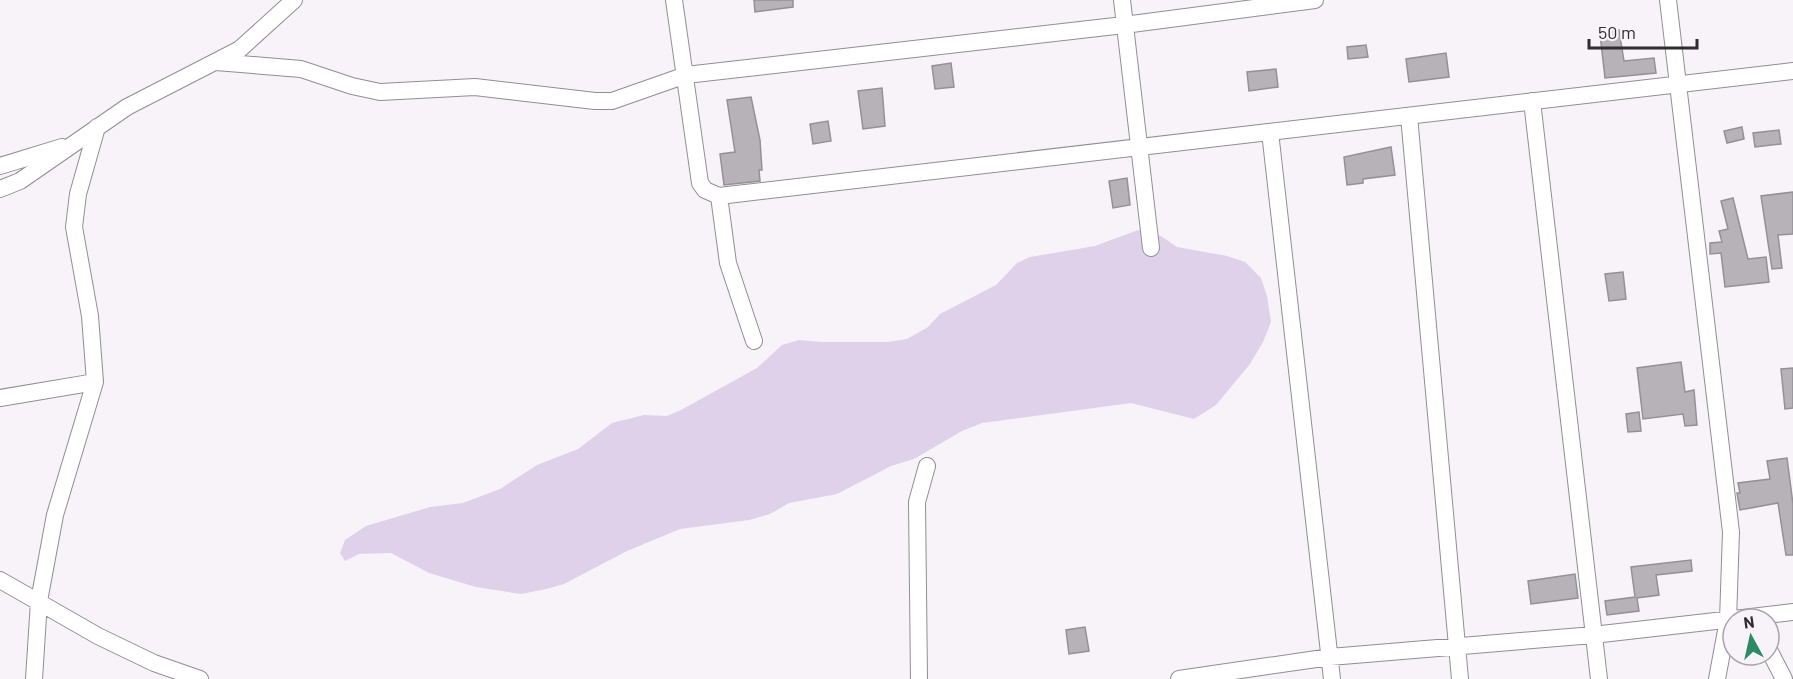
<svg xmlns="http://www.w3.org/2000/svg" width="1793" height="679" font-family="Barlow,sans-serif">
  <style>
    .green { fill: #dfd1e9 }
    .building { fill: #b6b2b8; stroke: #949096; stroke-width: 1.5 }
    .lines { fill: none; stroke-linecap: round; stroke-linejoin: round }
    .minor-casing { stroke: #918e93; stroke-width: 18 }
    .minor { stroke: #fff; stroke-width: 16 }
  </style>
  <rect width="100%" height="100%" fill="#f7f3f9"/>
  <!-- green -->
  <path class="green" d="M1138,230l23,6 16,11 50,9 18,6 16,16 6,18 4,26 -8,20 -13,22 -34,41 -22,14 -63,-16 -149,20 -20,8 -48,28 -23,7 -54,28 -48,9 -19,11 -21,6 -69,9 -53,22 -63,33 -18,5 -25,5 -45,-7 -47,-14 -38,-20 -32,1 -14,7 -5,-8 5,-13 21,-14 64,-19 33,-4 37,-14 37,-24 41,-16 34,-26 32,-8 23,1 14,-6 76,-42 25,-23 17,-5 22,2h67l19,-3 21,-12 12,-13 56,-29 21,-22 13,-6 65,-11z"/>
  <!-- building -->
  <path class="building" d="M754,0h39v7l-38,5z
    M1619,30l5,31 30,-3 2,15 -51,5 -5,-44z
    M1366,45l2,12 -20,2 -1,-12z
    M1446,53l3,24 -40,5 -3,-23z
    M951,63l3,24 -19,2 -3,-23z
    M1276,69l2,18 -29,4 -2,-19z
    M882,88l3,38 -22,3 -5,-38z
    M751,97l9,43 2,30h-3l1,11 -36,4 -4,-31 15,-2 -8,-52z
    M828,121l3,20 -18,3 -3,-20z
    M1742,127l2,12 -17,4 -3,-12z
    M1779,130l2,14 -26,3 -2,-14z
    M1391,147l4,28 -32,4v4l-16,2 -3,-28z
    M1127,178l3,27 -17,3 -4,-27z
    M1793,192v42l-15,1 4,33 -10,1 -11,-73z
    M1733,198l15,61 18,-2 3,25 -44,5 -4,-34 -11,1v-11l12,-1 -3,-11 9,-2 -7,-28z
    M1623,272l3,27 -17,2 -4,-27z
    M1681,362l4,30 9,-2 3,35 -12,1 -2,-12 -40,5 -6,-51z
    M1793,368v40l-8,1 -4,-40z
    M1639,412l2,19 -13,1 -2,-18z
    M1787,458l6,46v51h-7l-8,-52 -38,7 -3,-17h3l-2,-10 32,-4 -3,-18z
    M1691,560l1,11 -36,4 3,20 -22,3 2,13 -32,4 -2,-14 30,-4 -4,-30z
    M1575,574l3,24 -47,6 -3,-23z
    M1085,627l4,24 -20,3 -3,-24z"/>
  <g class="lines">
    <!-- minor casing -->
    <g class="minor-casing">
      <path id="minor" d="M674,0l26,183 5,7 14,6 1074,-125
        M1122,0l29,248
        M1668,0l63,532 -3,88 -11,59
        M216,62l85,7 51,17 28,6 95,-5 120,14h17l74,-26 438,-50 191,-25
        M1532,101l67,578
        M1409,116l51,563
        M1270,132l62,547
        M0,166l62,-19
        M0,189l20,-8 107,-74 113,-58 54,-49
        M719,196l9,67 26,78
        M0,398l95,-16
        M0,580l98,56 56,27 46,16
        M1734,619l59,-7
        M1769,650l15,29
        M34,679l5,-78 16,-86 40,-133 -5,-66 -16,-89 4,-33 19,-67
        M919,679l-2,-177 10,-36
        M1179,679l151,-22 263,-22 140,-16"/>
    </g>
    <!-- minor -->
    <use href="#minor" class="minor"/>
  </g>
  <!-- north arrow -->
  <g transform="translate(1751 637) rotate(352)"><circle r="28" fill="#f7f3f9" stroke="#a7a4a9" stroke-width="1.5"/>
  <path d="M0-4.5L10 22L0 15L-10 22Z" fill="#2c8b63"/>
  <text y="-9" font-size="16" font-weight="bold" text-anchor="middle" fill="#2f2d30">N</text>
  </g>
  <!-- scale -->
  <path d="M1589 39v9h108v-9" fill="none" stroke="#2f2d30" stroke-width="3"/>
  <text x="1598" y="39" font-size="18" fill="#2f2d30" stroke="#f7f3f9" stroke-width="4.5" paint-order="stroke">50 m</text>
</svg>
